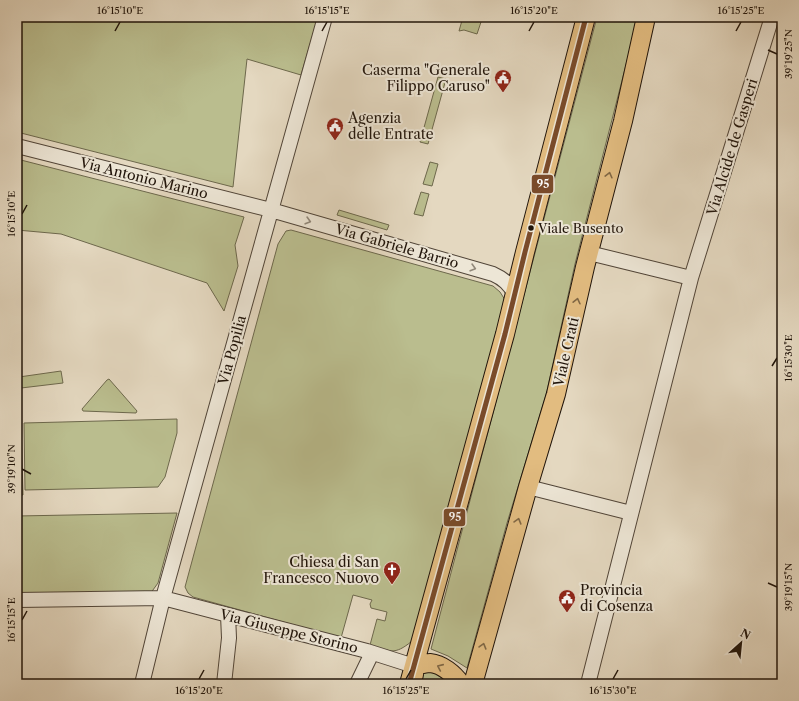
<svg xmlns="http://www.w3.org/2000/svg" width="799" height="701" font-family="'Libre Caslon Text',serif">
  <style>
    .green { fill: #babd8e; stroke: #6d684c }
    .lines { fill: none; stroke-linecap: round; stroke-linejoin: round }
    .minor-casing { stroke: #514538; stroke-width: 16 }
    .major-casing { stroke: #20140a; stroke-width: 20 }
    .minor { stroke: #ede6d6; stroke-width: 14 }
    .major { stroke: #e2bc80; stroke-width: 18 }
    .bus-1-casing { stroke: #ede6d6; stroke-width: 8 }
    .bus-1 { stroke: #7a4b2a; stroke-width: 5 }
    .oneway { stroke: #816845 }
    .oneway2 { stroke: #91887a }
    .ticks { fill: none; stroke: #20140a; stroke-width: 1.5 }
    .bus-dot { fill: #20140a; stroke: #ede6d6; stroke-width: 1.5 }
    .labels { text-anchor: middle; stroke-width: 4; stroke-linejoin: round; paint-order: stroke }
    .bus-label { font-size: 13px; fill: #20140a; stroke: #ede6d6; text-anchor: start }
    .poi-label { font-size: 14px; fill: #20140a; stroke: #ede6d6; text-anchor: end }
    .street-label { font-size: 14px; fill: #20140a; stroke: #ede6d6 }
    .line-badge { stroke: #ede6d6; stroke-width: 1.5 }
    .badge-label { font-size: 11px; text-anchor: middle; font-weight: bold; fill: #fff }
    .neatline { fill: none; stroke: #20140a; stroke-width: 1.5 }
    .ticks-label { font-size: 10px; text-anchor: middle; fill: #20140a }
  </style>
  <rect width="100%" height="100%" fill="#e4d8c0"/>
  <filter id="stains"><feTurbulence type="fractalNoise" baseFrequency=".005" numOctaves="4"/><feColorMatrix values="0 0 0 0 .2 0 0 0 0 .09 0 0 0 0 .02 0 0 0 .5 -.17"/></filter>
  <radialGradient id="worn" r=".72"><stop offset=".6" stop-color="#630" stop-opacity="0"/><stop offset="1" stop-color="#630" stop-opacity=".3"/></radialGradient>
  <!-- green -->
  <path class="green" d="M17,17h301l-17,58 -54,-16 -14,128 -216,-55z
    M463,17h31l-1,4 -11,-2 -5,15 -13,-4 -5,1z
    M597,17h36l4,5 -62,242 -29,131 -39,128 -40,145 -19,-12 -17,-7z
    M438,77l8,2 -18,65 -8,-2z
    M17,159l227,58 -9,28 3,21 -14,45 -17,-28 -146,-49 -44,-4z
    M430,162l8,2 -6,22 -9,-2z
    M421,192l8,2 -6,22 -9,-2z
    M339,210l50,15 -2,5 -50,-15z
    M291,230l202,56 7,6 7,11 -95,338c-18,15 -22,10 -42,4l7,-26 8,2 2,-9 -16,-4 -1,-4 2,-4 -19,-5 -12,43 -148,-41 -5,-4 -3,-6 93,-343 8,-13z
    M61,371l2,12 -42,5 -2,-11z
    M109,379l28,32 -1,2 -53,-2 -1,-2 25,-29z
    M177,419v14l-12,44 -7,10 -133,3 -1,-67z
    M17,424h4l2,71h-6z
    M177,513l-19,70 -8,11 -133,1v-79z
    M426,672l9,1 14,11h-29l3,-10z"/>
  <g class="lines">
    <!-- minor casing -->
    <g class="minor-casing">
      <path id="minor" d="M17,146l254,64 222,64c11,5 16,10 22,20
        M691,278l81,-261
        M528,487l103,26
        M17,600l146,-2 204,53 47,15
        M142,684l21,-86 162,-581
        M224,684l5,-46 -1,-23
        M357,684l15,-31
        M588,684l103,-406 -102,-25"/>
    </g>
    <!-- major casing -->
    <g class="major-casing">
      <path id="major" d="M414,675v-9c5,-1 11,-3 16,-3 12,1 24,11 31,21
        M409,684l96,-350 20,-82 61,-235
        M473,684l55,-197 28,-93 29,-127 38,-146 23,-104"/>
    </g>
    <!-- minor -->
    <use href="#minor" class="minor"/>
    <!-- major -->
    <use href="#major" class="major"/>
    <!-- bus-1 casing -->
    <g class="bus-1-casing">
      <path id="bus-1" d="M409,684l96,-350 20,-82 61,-235"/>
    </g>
    <!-- bus-1 -->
    <use href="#bus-1" class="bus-1"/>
  </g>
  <!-- one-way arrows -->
  <defs><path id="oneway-chevron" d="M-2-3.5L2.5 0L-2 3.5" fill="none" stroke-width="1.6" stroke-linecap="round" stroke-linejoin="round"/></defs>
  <g class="oneway">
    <use href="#oneway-chevron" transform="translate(609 175) rotate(-76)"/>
    <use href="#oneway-chevron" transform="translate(577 301) rotate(-77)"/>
    <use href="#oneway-chevron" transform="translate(518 521) rotate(-74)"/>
    <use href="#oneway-chevron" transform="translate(483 646) rotate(-74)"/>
    <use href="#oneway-chevron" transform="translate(440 667) rotate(-156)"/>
  </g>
  <g class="oneway2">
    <use href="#oneway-chevron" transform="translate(308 221) rotate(16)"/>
    <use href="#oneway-chevron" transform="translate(473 268) rotate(16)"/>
  </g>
  <!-- ticks -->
  <path class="ticks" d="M115,31l5,-9M322,31l5,-9M529,31l5,-9M736,31l5,-9M768,50l9,4M22,214l5,-9M772,366l5,-8M22,469l9,5M768,583l9,4M22,620l5,-9M199,679l5,-9M406,679l5,-9M613,679l5,-9"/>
  <!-- icons -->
  <defs>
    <g id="civic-pin" transform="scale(0.9)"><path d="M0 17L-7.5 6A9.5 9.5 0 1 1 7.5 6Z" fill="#8f2418" stroke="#ede6d6"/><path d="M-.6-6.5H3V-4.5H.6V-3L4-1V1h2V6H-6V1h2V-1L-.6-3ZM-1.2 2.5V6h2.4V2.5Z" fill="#fff"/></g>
    <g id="church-pin" transform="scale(0.9)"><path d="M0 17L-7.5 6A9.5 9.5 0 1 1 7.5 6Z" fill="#8f2418" stroke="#ede6d6"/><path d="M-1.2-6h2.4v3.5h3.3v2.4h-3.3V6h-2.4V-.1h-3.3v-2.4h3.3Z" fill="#fff"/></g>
  </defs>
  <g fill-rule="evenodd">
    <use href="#civic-pin" x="503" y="78"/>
    <use href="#civic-pin" x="335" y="126"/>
    <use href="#church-pin" x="392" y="570"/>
    <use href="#civic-pin" x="567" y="598"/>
  </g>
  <!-- markers -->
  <circle class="bus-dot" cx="531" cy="228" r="3.5"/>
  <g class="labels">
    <!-- bus labels -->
    <g class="bus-label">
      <text x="538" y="233">Viale Busento</text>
    </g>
    <!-- poi labels -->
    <g class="poi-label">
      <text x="490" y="75">Caserma "Generale<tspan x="490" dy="16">Filippo Caruso"</tspan></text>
      <text x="348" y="123" text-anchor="start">Agenzia<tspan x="348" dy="16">delle Entrate</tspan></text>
      <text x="379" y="567">Chiesa di San<tspan x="379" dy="16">Francesco Nuovo</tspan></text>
      <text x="580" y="595" text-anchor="start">Provincia<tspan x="580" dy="16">di Cosenza</tspan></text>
    </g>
    <!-- street labels -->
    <g class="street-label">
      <text transform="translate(732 147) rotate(-73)" y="5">Via Alcide de Gasperi</text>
      <text transform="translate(144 178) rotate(14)" y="5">Via Antonio Marino</text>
      <text transform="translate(397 246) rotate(16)" y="5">Via Gabriele Barrio</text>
      <text transform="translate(232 350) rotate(-75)" y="5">Via Popilia</text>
      <text transform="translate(566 352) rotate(-77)" y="5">Viale Crati</text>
      <text transform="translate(289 631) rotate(14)" y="5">Via Giuseppe Storino</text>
    </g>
  </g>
  <g class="line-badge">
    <rect x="531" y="174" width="23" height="20" rx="4" fill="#7a4b2a"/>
    <rect x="443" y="508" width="23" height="19" rx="4" fill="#7a4b2a"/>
  </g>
  <g class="badge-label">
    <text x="543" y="188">95</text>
    <text x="455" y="521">95</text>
  </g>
  <!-- margin -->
  <rect width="799" height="701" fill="none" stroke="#e4d8c0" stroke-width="44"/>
  <!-- north arrow -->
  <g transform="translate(741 643) rotate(27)" stroke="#ede6d6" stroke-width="3" paint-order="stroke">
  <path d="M0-3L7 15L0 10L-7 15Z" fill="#20140a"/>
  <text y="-6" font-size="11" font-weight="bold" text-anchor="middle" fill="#20140a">N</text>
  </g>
  <rect x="22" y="22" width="755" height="657" class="neatline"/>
  <g class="ticks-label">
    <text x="120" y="14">16°15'10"E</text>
    <text x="327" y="14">16°15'15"E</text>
    <text x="534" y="14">16°15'20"E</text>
    <text x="741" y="14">16°15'25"E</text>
    <text transform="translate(788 54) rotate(-90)" y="4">39°19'25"N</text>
    <text transform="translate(11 214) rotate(-90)" y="4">16°15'10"E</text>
    <text transform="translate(788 358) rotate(-90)" y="4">16°15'30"E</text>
    <text transform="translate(11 469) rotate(-90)" y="4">39°19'10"N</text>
    <text transform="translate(788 587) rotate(-90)" y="4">39°19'15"N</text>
    <text transform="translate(11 620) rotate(-90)" y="4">16°15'15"E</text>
    <text x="199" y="694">16°15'20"E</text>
    <text x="406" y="694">16°15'25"E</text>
    <text x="613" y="694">16°15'30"E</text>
  </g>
  <rect width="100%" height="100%" filter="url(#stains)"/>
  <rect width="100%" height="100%" fill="url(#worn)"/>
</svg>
